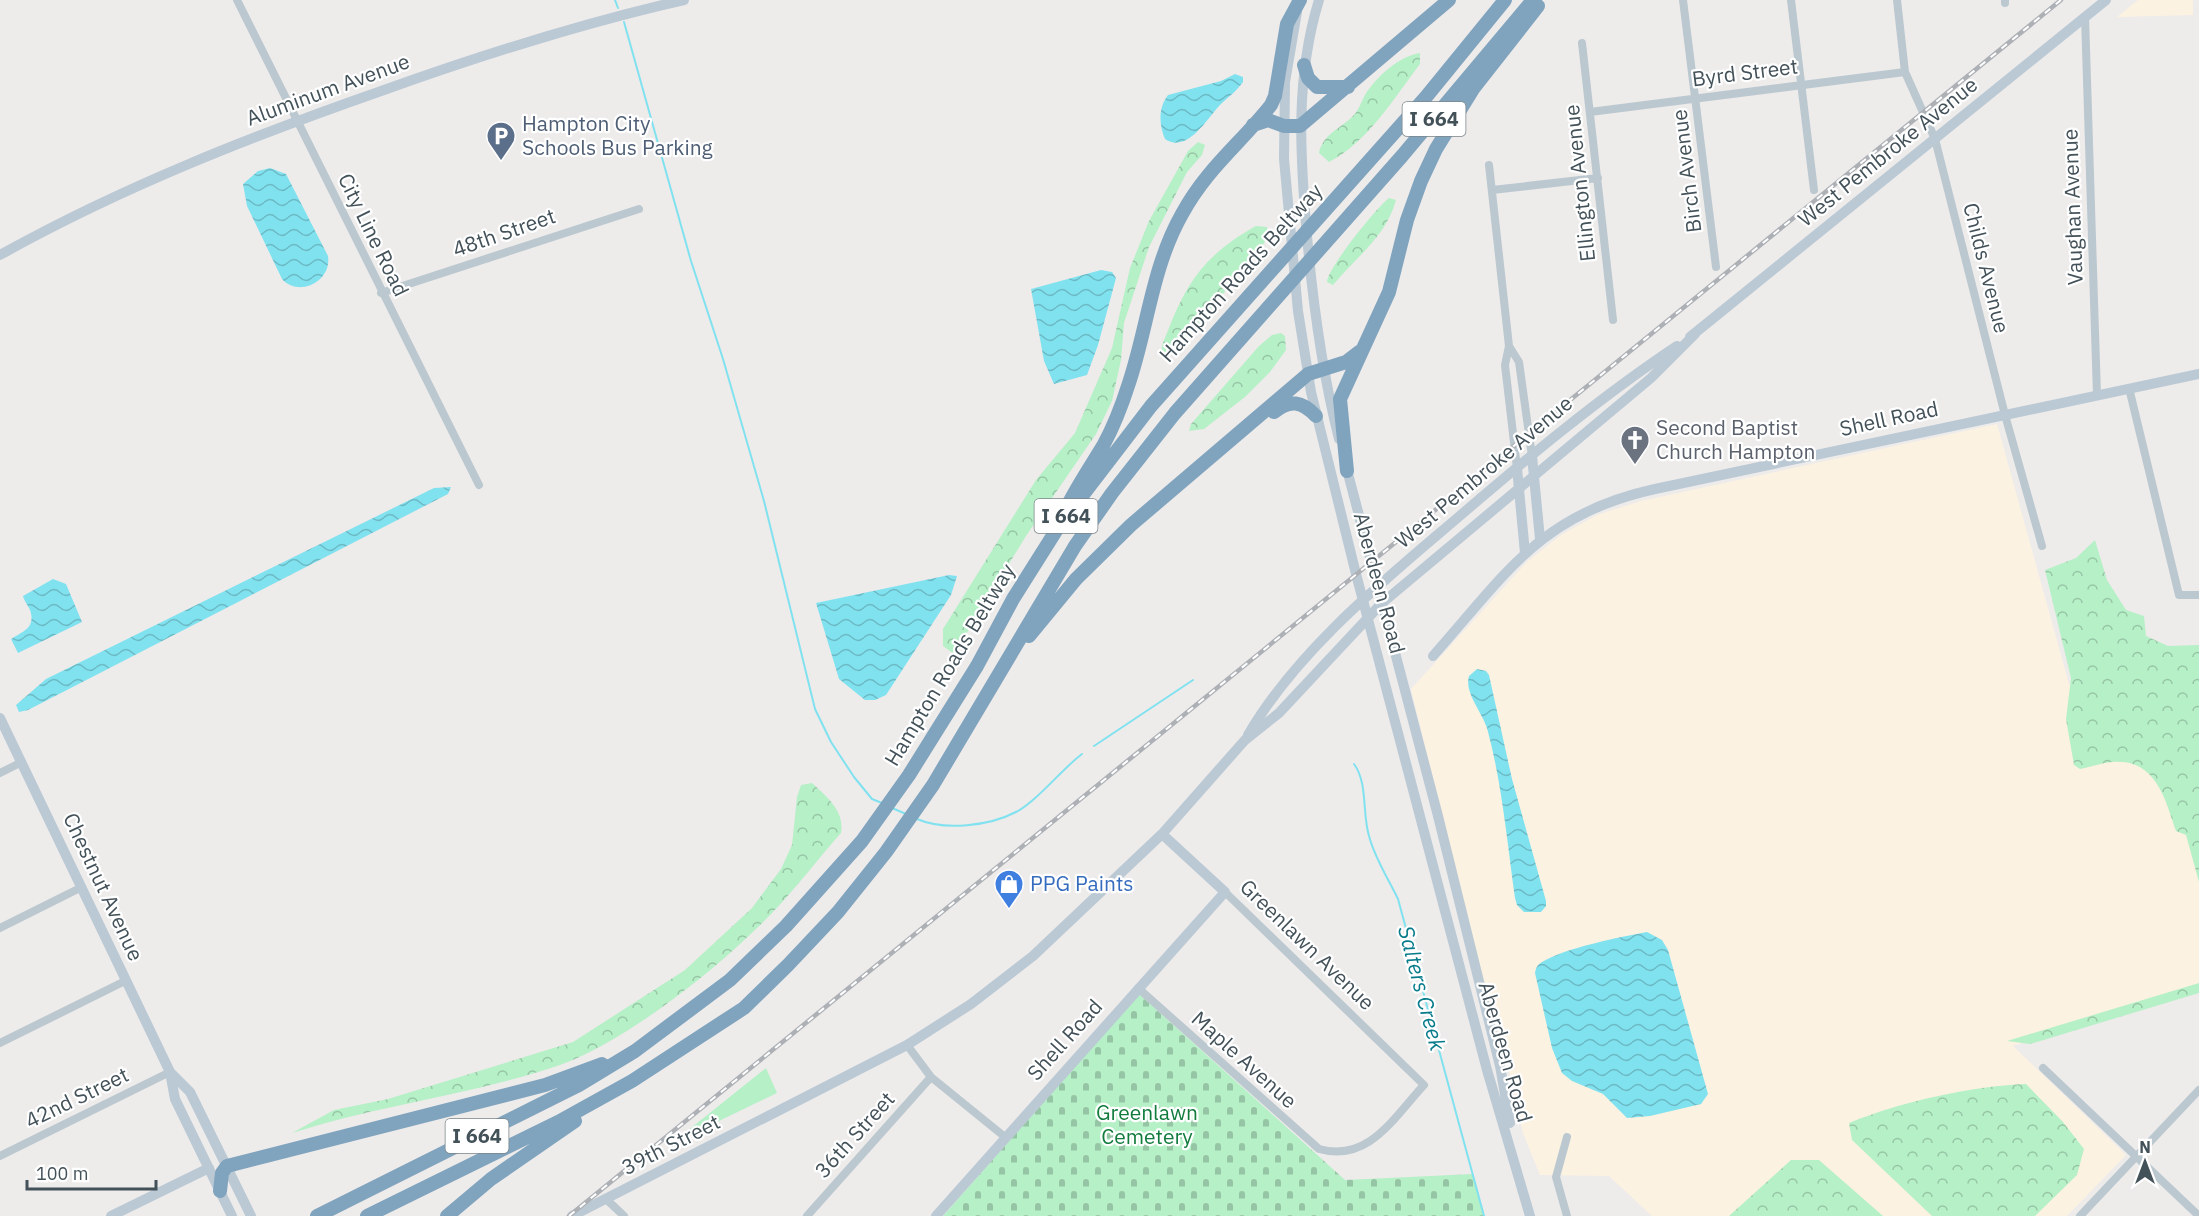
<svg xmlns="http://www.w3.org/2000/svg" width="2199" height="1216" font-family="'IBM Plex Sans',sans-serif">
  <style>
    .commercial { fill: #fcf2e1 }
    .green { fill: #b6f0c7 }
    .forest { fill: url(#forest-crowns) }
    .cemetery { fill: url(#cemetery-stones) }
    .water { fill: url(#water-waves) }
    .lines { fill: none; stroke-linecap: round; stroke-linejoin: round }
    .stream { stroke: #81e2ef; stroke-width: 2 }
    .street { stroke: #bbc8cf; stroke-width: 8 }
    .secondary { stroke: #bac9d4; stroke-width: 10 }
    .highway { stroke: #80a4be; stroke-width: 14 }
    .rail-casing { stroke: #adb1b6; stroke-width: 4.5 }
    .rail { stroke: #fff; stroke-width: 2; stroke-dasharray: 7; stroke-linecap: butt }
    .labels { text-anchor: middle; stroke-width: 4.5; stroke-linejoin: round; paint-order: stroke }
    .shield { fill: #fff; stroke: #7b858b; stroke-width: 1.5 }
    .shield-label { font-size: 20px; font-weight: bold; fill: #435159 }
    .street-label { font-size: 21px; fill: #435159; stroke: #fff }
    .service-label { font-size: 21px; fill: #4e5e75; stroke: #fff; text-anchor: start }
    .worship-label { font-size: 21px; fill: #5b616d; stroke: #fff; text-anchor: start }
    .shop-label { font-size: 21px; fill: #366cbe; stroke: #fff; text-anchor: start }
    .park-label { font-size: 21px; fill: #127c3d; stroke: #fff }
    .water-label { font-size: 22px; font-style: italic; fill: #087c8b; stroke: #fff }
  </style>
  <defs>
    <pattern id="forest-crowns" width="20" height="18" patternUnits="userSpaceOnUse" patternTransform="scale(1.5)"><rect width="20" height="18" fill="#b6f0c7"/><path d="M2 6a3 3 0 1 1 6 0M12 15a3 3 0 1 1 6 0" fill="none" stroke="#96c5a5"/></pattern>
    <pattern id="cemetery-stones" width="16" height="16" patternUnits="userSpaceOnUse" patternTransform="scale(1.5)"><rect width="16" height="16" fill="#b6f0c7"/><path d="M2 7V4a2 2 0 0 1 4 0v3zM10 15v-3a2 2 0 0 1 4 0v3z" fill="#96c5a5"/></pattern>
    <pattern id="water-waves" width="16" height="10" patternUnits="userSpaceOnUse" patternTransform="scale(1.5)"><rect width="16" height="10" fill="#81e2ef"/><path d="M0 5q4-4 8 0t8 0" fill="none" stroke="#6bbac5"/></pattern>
  </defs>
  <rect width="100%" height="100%" fill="#eeebeb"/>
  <!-- commercial -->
  <path class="commercial" d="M2138,0h55v15l-76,2z
    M1997,424l72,260 130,-37v341l-186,58 113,109 -59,61h-415l-43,-40 -69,-1 -17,-42 -17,-75 -22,-72 -73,-297 116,-127 34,-27 36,-20 44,-14z"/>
  <!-- green -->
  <path class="green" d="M766,1068l11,25 -106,51z"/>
  <!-- forest -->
  <path class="forest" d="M1420,53v11c-26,34 -52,78 -91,98l-10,-9c4,-19 21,-24 34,-37 6,-6 8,-14 12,-21 11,-18 34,-39 55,-42z
    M1198,142l7,3 -3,10 -15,17 -38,75 -25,76 -3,37 -9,41 -16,33 -70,102 -72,118 -11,-8v-17l93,-149 39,-47 37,-85 18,-80 19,-47 39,-70z
    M1389,198l7,2c-10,37 -40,57 -63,85l-6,-3c0,-13 49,-74 62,-84z
    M1256,226l11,1 1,9 -6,11 -89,107 -11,5c-3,-10 3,-21 7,-31 19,-49 40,-76 87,-102z
    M1281,333l4,3 1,14 -16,22 -25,25 -41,32 -15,2 2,-7 68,-78 13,-11z
    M2095,540l12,40 19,30 18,6 2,20 22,10 31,-1v237l-13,-47 -10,-4c-11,-32 -20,-73 -64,-69 -11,1 -22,5 -32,7l-6,-4 -8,-46 5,-41 -26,-108 31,-12z
    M812,783c15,14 33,28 29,50 -23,26 -44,54 -68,79 -51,53 -144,128 -213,153 -88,30 -181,40 -268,68l42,-23 54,-11 185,-57 112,-72 67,-62 29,-39 11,-24 5,-48 4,-12z
    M2199,983v10l-169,51 -23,-3z
    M2026,1084l37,38 21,27 -7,26 -42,41h-103l-80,-76 -3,-17c51,-21 122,-37 177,-39z
    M1791,1160h28l64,56h-154z"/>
  <!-- cemetery -->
  <path class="cemetery" d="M1139,994l206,186 128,-6 11,42h-541z"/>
  <!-- water -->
  <path class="water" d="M1235,74l8,3v5c-7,10 -16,16 -24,24 -12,13 -32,48 -54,33 -6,-14 -7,-31 3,-44l53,-14z
    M270,168l16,6 42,82c4,25 -29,42 -46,23l-35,-73 -4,-22 15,-13z
    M1101,270l11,2 4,6 -18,67 -11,30 -33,9 -10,-23 -13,-72z
    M451,487l-3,7 -420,216 -9,2 -3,-7 30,-26 388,-191z
    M949,575l8,1 -6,19 -65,100 -11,5h-10l-26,-21 -23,-76z
    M53,579l13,5 16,38 -64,31 -7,-14c12,-8 25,-11 19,-29 -2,-5 -6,-9 -7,-14z
    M1477,669l9,2 3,4 23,104 34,122v5l-5,6h-17l-7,-7 -2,-7c-8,-57 -13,-115 -28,-170 -5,-16 -23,-36 -18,-52z
    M1647,932l15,8 6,10 40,144 -7,10 -51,12 -23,2 -24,-24 -31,-13 -10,-8 -10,-25 -17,-75c1,-5 2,-8 7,-11 23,-14 78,-25 105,-30z"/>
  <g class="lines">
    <!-- stream -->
    <path class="stream" d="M615,0l3,8
      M624,22l67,239 32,98 41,142 51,208 16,33 23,35 18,22 10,4
      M1094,746l99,-66
      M1354,764c14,19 8,49 15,72 6,23 19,42 29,63l86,317
      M892,808l14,6
      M917,819c28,12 72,7 99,-7 19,-9 47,-44 66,-58"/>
    <!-- street -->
    <path class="street" d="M237,0l242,485
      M1683,0l33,267
      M1791,0l23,190
      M1897,0l8,72 30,67 70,276 37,131
      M2005,0v3
      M2085,17l12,378
      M1582,43l31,277
      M1590,112l315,-40
      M1489,165l20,181 -4,19 12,103
      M1492,190l106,-12
      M381,293l258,-84
      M1509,346l10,16 13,94
      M2129,388l50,207h20
      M0,773l22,-11
      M0,928l82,-41
      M1138,988l181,161c50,14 75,-32 105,-64l-199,-193
      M0,1043l125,-62
      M907,1045l24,32 74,60
      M2043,1068l156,148
      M0,1156l170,-84
      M606,1199l18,17
      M807,1216l124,-139
      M1567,1216l-11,-39 11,-40
      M2080,1216l119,-126"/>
    <!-- secondary -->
    <path class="secondary" d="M1319,0c-24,78 -19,155 -12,236 6,68 15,136 32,203
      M1297,12l-12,70 -1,77 14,152 13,81 45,182 131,496 43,146
      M0,255c122,-68 252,-119 384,-165 98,-35 198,-67 300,-90
      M1690,337l416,-337
      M1532,456l8,83
      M1346,466l92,350 62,250 10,57
      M1517,468l8,85
      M1433,656c73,-82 107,-142 222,-167l544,-115
      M0,718l170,354 5,27 57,117
      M1248,735c49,-84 134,-153 207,-215 71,-61 144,-122 222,-174
      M170,1072l20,20 61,124
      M111,1216l98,-48
      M572,1216l335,-171 64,-41 62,-48 129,-122 83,-94 34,-27 102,-109 270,-226 44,-44
      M936,1216l289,-324 -63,-58"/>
    <!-- highway -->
    <path class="highway" d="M1304,65l4,13 9,9h31
      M1253,125l15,-5 16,6h16l149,-126
      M1274,412c16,-13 28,-11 42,4
      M1347,471l-7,-72 49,-107 18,-72 14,-39 15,-32 37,-60 65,-83
      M1070,501c10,-19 22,-37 33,-55 11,-20 19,-41 26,-63 19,-57 23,-116 53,-169 25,-46 59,-71 89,-109l4,-9 12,-72 13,-24
      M1029,636l47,-57 55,-54 177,-151 38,-12 13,-10
      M220,1191l2,-18 5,-7 318,-81 57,-21
      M317,1216l262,-131 56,-34 95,-71 56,-54 76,-85 47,-66 68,-109 36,-67 46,-73 92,-120 275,-309 79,-97
      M367,1216l191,-94 74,-41 112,-73 44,-43 50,-53 48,-60 47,-67 142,-239 37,-53 63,-80 227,-257 131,-156
      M447,1216l44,-37 84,-58"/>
    <!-- rail casing -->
    <g class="rail-casing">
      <path id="rail" d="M569,1216l1492,-1216"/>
    </g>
    <!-- rail -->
    <use href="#rail" class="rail"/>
  </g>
  <!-- icons -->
  <defs>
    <g id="parking-pin" transform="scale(1.5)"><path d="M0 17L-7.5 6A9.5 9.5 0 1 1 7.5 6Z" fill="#5c6f8a" stroke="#fff"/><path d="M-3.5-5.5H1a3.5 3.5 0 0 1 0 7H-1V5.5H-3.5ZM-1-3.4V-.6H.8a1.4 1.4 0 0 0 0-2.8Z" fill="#fff"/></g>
    <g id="church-pin" transform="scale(1.5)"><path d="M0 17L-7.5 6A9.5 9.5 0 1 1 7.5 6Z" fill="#6b7280" stroke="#fff"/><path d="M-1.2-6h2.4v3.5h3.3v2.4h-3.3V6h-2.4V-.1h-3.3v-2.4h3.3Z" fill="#fff"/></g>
    <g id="shop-pin" transform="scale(1.5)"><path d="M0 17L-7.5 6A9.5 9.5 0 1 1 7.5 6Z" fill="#3f7fe0" stroke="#fff"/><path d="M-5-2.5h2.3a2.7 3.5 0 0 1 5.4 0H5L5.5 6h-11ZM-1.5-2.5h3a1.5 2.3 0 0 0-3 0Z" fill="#fff"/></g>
  </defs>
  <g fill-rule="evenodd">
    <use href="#parking-pin" x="501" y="136"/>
    <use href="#church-pin" x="1635" y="440"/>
    <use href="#shop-pin" x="1009" y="884"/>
  </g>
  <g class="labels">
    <!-- shield labels -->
    <g class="shield">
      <rect x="1402.5" y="102" width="63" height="34" rx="4.5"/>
      <rect x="1034.5" y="499" width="63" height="34" rx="4.5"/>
      <rect x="445.5" y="1119" width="63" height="34" rx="4.5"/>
    </g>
    <g class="shield-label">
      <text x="1434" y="126">I 664</text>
      <text x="1066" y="523">I 664</text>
      <text x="477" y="1143">I 664</text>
    </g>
    <!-- street labels -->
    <g class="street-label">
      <text transform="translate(1745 73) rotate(-7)" y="7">Byrd Street</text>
      <text transform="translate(328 90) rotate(-20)" y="7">Aluminum Avenue</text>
      <text transform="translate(1888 152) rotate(-39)" y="7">West Pembroke Avenue</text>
      <text transform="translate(1687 171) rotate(-97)" y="7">Birch Avenue</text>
      <text transform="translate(1580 183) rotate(-96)" y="7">Ellington Avenue</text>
      <text transform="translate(2073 207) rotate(-92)" y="7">Vaughan Avenue</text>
      <text transform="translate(504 233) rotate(-19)" y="7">48th Street</text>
      <text transform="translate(373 235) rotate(64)" y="7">City Line Road</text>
      <text transform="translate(1986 268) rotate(76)" y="7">Childs Avenue</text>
      <text transform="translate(1241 273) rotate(-48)" y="7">Hampton Roads Beltway</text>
      <text transform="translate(1889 419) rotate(-12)" y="7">Shell Road</text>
      <text transform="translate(1484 472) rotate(-40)" y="7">West Pembroke Avenue</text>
      <text transform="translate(1379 583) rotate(75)" y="7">Aberdeen Road</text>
      <text transform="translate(950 665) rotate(-59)" y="7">Hampton Roads Beltway</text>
      <text transform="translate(103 887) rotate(65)" y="7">Chestnut Avenue</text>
      <text transform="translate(1307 945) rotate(44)" y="7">Greenlawn Avenue</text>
      <text transform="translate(1065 1040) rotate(-48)" y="7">Shell Road</text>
      <text transform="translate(1505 1052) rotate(74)" y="7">Aberdeen Road</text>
      <text transform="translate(1244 1060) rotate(42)" y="7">Maple Avenue</text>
      <text transform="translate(77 1098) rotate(-26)" y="7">42nd Street</text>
      <text transform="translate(855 1135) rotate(-48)" y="7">36th Street</text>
      <text transform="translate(671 1145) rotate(-27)" y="7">39th Street</text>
    </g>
    <!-- service labels -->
    <g class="service-label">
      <text x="522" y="131">Hampton City<tspan x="522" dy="24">Schools Bus Parking</tspan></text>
    </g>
    <!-- worship labels -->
    <g class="worship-label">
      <text x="1656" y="435">Second Baptist<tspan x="1656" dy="24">Church Hampton</tspan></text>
    </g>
    <!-- shop labels -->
    <g class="shop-label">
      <text x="1030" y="891">PPG Paints</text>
    </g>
    <!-- park labels -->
    <g class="park-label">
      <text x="1147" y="1120">Greenlawn<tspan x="1147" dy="24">Cemetery</tspan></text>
    </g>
    <!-- water labels -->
    <g class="water-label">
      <text transform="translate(1422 988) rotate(75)" y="8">Salters Creek</text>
    </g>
  </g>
  <!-- north arrow -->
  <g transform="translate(2145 1162)" stroke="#ffffff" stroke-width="4.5" paint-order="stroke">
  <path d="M0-4.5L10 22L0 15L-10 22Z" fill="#435159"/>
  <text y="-9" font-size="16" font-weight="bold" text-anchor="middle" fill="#435159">N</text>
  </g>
  <!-- scale -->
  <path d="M27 1180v9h129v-9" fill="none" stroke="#435159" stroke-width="3"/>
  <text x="36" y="1180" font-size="18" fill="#435159" stroke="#ffffff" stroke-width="4.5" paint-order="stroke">100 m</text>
</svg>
